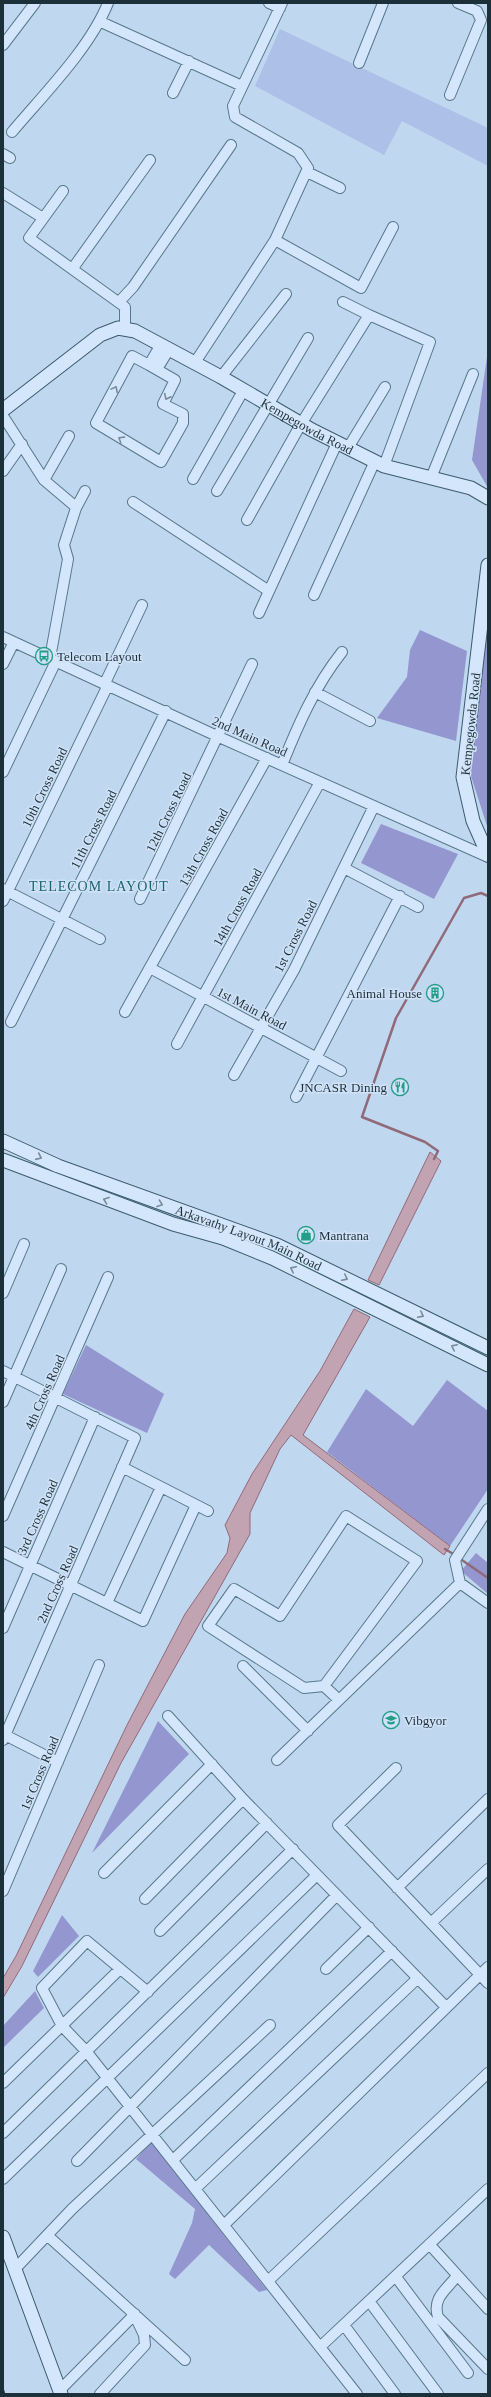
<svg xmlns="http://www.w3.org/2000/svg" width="491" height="2397" font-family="Georgia,serif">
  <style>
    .farmland { fill: #adc0e7 }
    .green { fill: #9396cf }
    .water { fill: #c2a3b2; stroke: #916a7a }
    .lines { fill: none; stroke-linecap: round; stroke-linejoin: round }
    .stream { stroke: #916a7a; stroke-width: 2.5 }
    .street-casing { stroke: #57788b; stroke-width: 12 }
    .secondary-casing { stroke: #3a5c6c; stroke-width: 15 }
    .street { stroke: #d4e6fb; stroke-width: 10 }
    .secondary { stroke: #d4e6fb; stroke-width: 13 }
    .rail { stroke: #1c3039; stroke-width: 2.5; stroke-dasharray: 7 7; stroke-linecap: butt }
    .oneway { stroke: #788b9a }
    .labels { text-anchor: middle; stroke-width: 3; stroke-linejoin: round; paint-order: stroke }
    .street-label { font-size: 13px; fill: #1c3039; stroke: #d0e2f7 }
    .poi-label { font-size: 13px; fill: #1c3039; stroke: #d0e2f7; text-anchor: start }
    .neighbourhood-label { font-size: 14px; letter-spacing: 1px; fill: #196569; stroke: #d0e2f7 }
  </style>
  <rect width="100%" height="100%" fill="#c0d7f0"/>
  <!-- farmland -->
  <path class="farmland" d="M280,29l208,99v38l-86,-45 -18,34 -129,-69z"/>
  <!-- green -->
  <path class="green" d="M488,350v138l-16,-28z
    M488,610v219l-17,-53z
    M420,630l47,21 -11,90 -79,-23 30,-41 3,-27z
    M381,824l77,30 -24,45 -73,-36z
    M86,1345l78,49 -17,39 -84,-39z
    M447,1380l41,31v78l-38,57 -123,-94 39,-63 47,37z
    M476,1553l12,10v31l-27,-23z
    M158,1721l31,33 -97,99z
    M62,1915l17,21 -41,41 -5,-6z
    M35,1991l9,17 -41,40v-22z
    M151,2142l116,148 -8,2 -50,-47 -34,34 -6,-5 23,-51 3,-14 -59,-50z"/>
  <!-- water -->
  <path class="water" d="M430,1152l11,9 -62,124 -11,-5z
    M354,1309l16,8 -67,118 147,111 -6,9 -153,-120 -11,14 -30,64v21l-129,229 -99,203 -19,32v-20l13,-22 111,-231 58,-111 42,-61 3,-15 -5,-13 27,-51 68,-103z"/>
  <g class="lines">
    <!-- stream -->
    <path class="stream" d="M434,1159l4,-8 -13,-9 -63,-25 34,-99 68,-120 17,-5 7,3
      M445,1549l10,6
      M459,1558l29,20"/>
    <!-- street casing -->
    <g class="street-casing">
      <path id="street" d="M269,3l11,5
        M101,22l141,64
        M3,45l32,-42
        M359,63l24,-60
        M173,93l16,-32
        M450,95l31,-75 -4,-9 -19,-8
        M12,132c32,-38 78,-84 96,-129
        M3,154l7,4
        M307,172l33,16
        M63,191l-34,47 96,69v23
        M3,193l40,25
        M275,240l86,48 32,-61
        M73,268l77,-108
        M119,302l14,-15 98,-142
        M343,302l26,13
        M194,364l81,-124 33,-72 -10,-15 -63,-36 -2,-11 49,-103
        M149,365l26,15 -12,24 20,10v9l-22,39 -65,-39 36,-67 17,9 11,-19
        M157,369l11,-18
        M221,377l65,-83
        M3,416l41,64 32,27
        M348,448l37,-61
        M3,471l19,-27
        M431,478l42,-104
        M193,479l50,-88
        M44,480l25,-44
        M217,491l91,-153
        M133,502l136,89
        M247,520l54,-96 68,-109 61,27 -46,124
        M314,595l61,-134
        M259,613l78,-170
        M3,637l216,100 269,120
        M50,658l18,-99 -4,-14 12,-37 9,-17
        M3,664l11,-22
        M105,683l37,-78
        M315,692l55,29
        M282,765c16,-40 33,-79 60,-113
        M3,772l53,-111
        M344,868l74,39
        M3,889l97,50
        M140,899l112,-235
        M3,901l105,-216
        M150,968l191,103
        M125,1012l142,-254
        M11,1022l155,-311
        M177,1044l143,-262
        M234,1075l60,-105 80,-164
        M296,1097l104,-201
        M3,1293l21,-49
        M3,1371l132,67 -132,302
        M3,1402l58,-133
        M122,1467l86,44
        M488,1509l-33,51 5,23 28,20
        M3,1516l105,-239
        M346,1516l71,45 -93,125 -20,2 -96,-62 26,-37 46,27z
        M3,1552l140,69 53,-116
        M107,1603l54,-116
        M3,1628l92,-211
        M243,1666l65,65
        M324,1686l15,14
        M168,1716l75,83 203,208
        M3,1734l55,28
        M277,1760l183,-177
        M396,1768l-58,57 150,158
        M104,1873l108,-109
        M397,1888l91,-89
        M3,1891l96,-226
        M145,1899l98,-100
        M431,1923l57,-54
        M160,1931l107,-108
        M326,1969l43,-42
        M148,1992l-61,-51 -45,47 20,38 24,25 271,343
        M3,2083l117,-114
        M3,2133l290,-284
        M173,2160l219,-209
        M77,2161l260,-266
        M3,2179l314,-304
        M195,2189l223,-211
        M224,2225l264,-258
        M48,2236l137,124
        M430,2245l58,64
        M15,2269l57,-60 198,-184
        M457,2276c-11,14 -25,22 -19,41l50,52
        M396,2277l72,96
        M268,2281l220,-208
        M369,2301l69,93
        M344,2325l51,69
        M320,2347l168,-158
        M59,2391l76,-77
        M100,2394l45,-49 -1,-10 -8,-17"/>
    </g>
    <!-- secondary casing -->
    <g class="secondary-casing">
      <g id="secondary">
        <path id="s1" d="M3,410l97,-75 18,-7 17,3 86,46 91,53 72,36 87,22 17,10"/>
        <path d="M488,565l-25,212 10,44 15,34"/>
        <path id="s2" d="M3,1141l55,25 219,79 211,103"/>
        <path d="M3,1160l170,64 50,14 49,20 216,107"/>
        <path d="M3,2237l58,157"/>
      </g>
    </g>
    <!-- street -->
    <use href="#street" class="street"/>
    <!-- secondary -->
    <use href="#secondary" class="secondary"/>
    <!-- rail -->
    <path class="rail" d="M3,2390l1,4"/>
  </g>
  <!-- one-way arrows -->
  <defs><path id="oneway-chevron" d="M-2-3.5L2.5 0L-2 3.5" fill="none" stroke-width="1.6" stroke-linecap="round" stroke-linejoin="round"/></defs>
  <g class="oneway">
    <use href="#oneway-chevron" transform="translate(115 389) rotate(-62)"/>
    <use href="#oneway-chevron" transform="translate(167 397) rotate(117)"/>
    <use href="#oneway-chevron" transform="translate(121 439) rotate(-148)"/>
    <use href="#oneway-chevron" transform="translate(39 1157) rotate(24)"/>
    <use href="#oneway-chevron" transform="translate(106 1200) rotate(-160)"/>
    <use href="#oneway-chevron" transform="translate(160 1204) rotate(20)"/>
    <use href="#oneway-chevron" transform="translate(293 1269) rotate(-154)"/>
    <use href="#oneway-chevron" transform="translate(345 1278) rotate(26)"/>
    <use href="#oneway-chevron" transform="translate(421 1315) rotate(26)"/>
    <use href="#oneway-chevron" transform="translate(454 1347) rotate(-154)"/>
  </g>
  <!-- icons -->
  <defs>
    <g id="bus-ring" transform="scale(0.9)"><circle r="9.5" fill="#d0e2f7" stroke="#239d88" stroke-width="1.5"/><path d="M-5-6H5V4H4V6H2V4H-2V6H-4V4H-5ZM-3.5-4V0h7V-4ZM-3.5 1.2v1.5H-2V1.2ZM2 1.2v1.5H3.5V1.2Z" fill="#239d88"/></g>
    <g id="building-ring" transform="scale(0.9)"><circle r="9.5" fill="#d0e2f7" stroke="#239d88" stroke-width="1.5"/><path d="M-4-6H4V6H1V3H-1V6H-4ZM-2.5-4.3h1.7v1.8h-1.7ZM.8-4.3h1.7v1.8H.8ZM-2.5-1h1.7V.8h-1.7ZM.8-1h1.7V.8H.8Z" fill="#239d88"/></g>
    <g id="restaurant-ring" transform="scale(0.9)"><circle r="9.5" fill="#d0e2f7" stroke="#239d88" stroke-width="1.5"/><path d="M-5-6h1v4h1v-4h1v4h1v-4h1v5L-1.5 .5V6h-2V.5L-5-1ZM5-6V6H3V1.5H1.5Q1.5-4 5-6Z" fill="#239d88"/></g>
    <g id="shop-ring" transform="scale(0.9)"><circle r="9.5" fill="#d0e2f7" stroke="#239d88" stroke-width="1.5"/><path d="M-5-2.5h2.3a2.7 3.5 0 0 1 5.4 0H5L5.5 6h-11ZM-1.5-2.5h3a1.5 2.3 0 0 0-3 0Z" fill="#239d88"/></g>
    <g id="school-ring" transform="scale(0.9)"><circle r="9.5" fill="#d0e2f7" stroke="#239d88" stroke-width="1.5"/><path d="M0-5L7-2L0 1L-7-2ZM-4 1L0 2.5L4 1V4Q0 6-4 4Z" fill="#239d88"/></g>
  </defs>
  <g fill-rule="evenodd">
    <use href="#bus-ring" x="44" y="656"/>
    <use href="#building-ring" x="435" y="993"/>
    <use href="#restaurant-ring" x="400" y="1087"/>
    <use href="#shop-ring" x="306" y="1235"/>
    <use href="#school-ring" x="391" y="1720"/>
  </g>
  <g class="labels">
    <!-- street labels -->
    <g class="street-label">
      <text dy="5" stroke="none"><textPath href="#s1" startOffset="356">Kempegowda Road</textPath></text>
      <text transform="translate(470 724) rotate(-84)" y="5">Kempegowda Road</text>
      <text transform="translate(250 736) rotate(24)" y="5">2nd Main Road</text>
      <text transform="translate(44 787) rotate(-64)" y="5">10th Cross Road</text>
      <text transform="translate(168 812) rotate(-64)" y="5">12th Cross Road</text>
      <text transform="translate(93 829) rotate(-63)" y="5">11th Cross Road</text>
      <text transform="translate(203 847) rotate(-61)" y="5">13th Cross Road</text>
      <text transform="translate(237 907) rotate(-61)" y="5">14th Cross Road</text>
      <text transform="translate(295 936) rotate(-63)" y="5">1st Cross Road</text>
      <text transform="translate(252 1008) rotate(28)" y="5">1st Main Road</text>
      <text dy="5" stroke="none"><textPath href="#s2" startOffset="264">Arkavathy Layout Main Road</textPath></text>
      <text transform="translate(44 1392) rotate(-66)" y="5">4th Cross Road</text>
      <text transform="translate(37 1517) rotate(-66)" y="5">3rd Cross Road</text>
      <text transform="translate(57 1584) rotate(-66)" y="5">2nd Cross Road</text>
      <text transform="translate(39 1773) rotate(-67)" y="5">1st Cross Road</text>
    </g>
    <!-- poi labels -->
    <g class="poi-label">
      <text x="57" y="661">Telecom Layout</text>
      <text x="422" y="998" text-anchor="end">Animal House</text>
      <text x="387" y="1092" text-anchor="end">JNCASR Dining</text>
      <text x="319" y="1240">Mantrana</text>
      <text x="404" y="1725">Vibgyor</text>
    </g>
    <!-- neighbourhood labels -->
    <g class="neighbourhood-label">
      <text x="99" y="891">TELECOM LAYOUT</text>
    </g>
  </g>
  <!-- border -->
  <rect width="491" height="2397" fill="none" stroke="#1c3039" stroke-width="8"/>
</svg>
